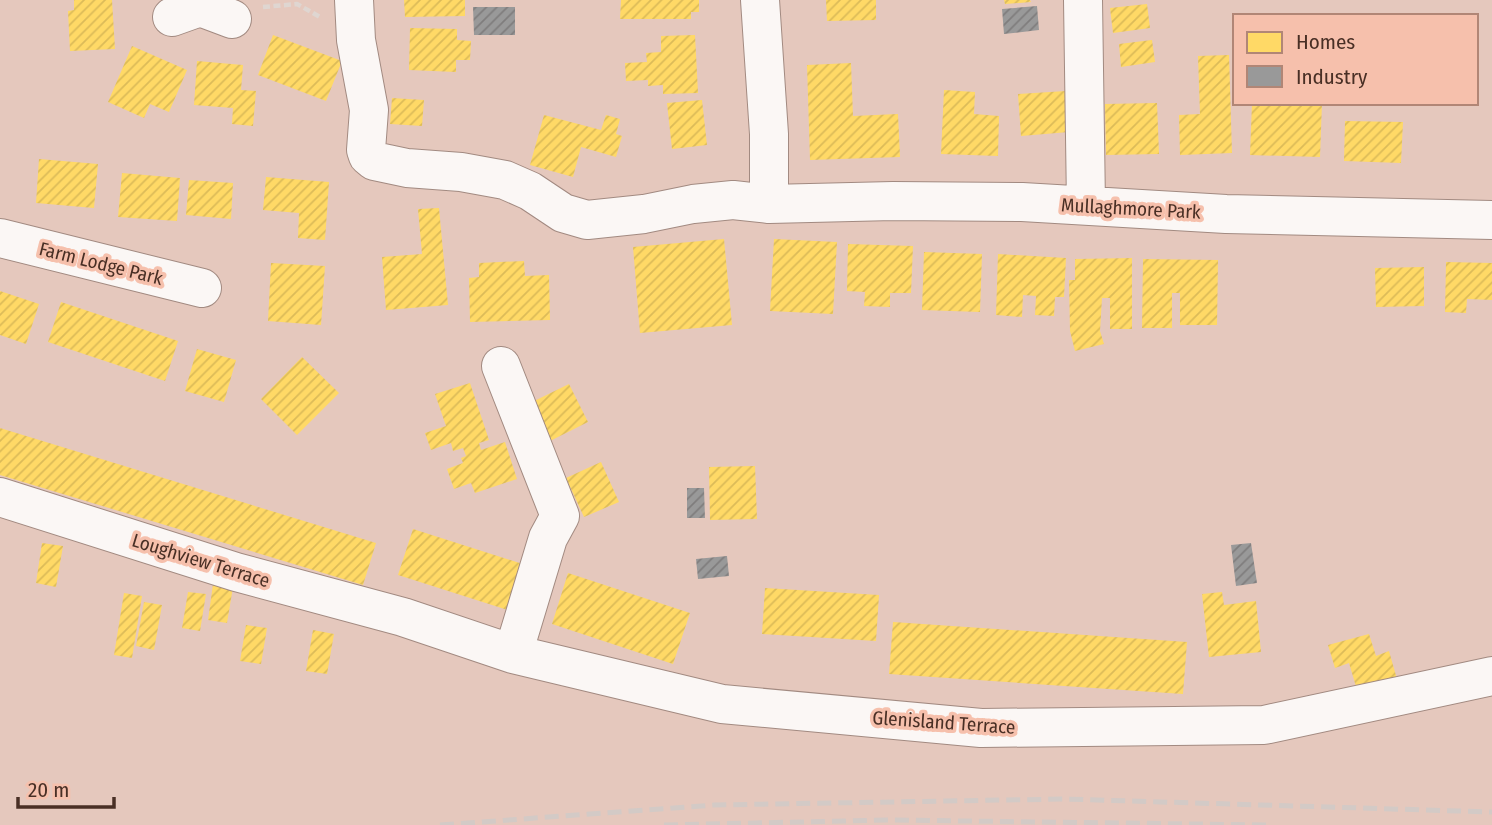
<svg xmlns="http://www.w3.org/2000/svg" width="1492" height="825" font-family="'Fira Sans Condensed',sans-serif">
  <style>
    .homes { fill: url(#homes-hatch) }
    .industry { fill: url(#industry-hatch) }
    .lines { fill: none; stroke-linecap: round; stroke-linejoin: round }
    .minor-casing { stroke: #a28a81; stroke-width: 40 }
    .path { stroke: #dfd6d1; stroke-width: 4.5; stroke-dasharray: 7 3.5; stroke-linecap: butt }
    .minor { stroke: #fbf7f5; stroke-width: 38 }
    .rail { stroke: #d3cac6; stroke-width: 5; stroke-dasharray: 14 7; stroke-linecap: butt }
    .labels { text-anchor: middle; stroke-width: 7; stroke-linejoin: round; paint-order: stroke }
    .street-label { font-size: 19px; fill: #492f25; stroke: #f6c0ac }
  </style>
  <defs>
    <pattern id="homes-hatch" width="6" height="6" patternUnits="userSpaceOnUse" patternTransform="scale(1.75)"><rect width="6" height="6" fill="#ffd966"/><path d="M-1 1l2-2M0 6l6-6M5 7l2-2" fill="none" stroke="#dcbb58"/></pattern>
    <pattern id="industry-hatch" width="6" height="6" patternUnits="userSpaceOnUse" patternTransform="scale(1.75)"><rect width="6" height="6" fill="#999"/><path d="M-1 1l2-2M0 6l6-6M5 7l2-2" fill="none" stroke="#7f7d7d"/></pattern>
  </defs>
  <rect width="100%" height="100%" fill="#e5c8bd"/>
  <!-- homes -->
  <path class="homes" d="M74,0h38l3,49 -45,2 -2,-40 6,-1z
    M404,0h61v16l-60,1z
    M621,0h78v12h-8v7h-71z
    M826,0h50v20l-49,1z
    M1004,0h26l1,2 -26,2z
    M1147,4l3,24 -37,5 -3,-25z
    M410,28l47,1v11l14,1 -1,19h-14v12l-47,-2z
    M273,35l69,26 -16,40 -68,-26z
    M695,35l3,58 -35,1v-9l-15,1v-6l-22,1 -1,-18 22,-1 -1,-9 15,-1v-16z
    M1152,40l3,22 -34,5 -2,-23z
    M132,46l55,24 -18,42 -19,-8 -6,14 -36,-16z
    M1229,55l3,98 -52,2 -1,-40 21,-1 -2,-58z
    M197,61l46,4 -2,25 15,1 -3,35 -21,-2 1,-16 -39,-3z
    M851,63l2,53 45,-2 2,43 -90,3 -3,-95z
    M944,90l31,2 -1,22 25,2 -1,40 -57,-2z
    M1066,91l3,41 -48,4 -3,-42z
    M392,98l32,2 -2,26 -32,-2z
    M702,100l5,45 -35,4 -5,-46z
    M1157,103l2,51 -53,1 -1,-51z
    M1252,103h70l-2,54 -70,-2z
    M544,115l57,15 5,-15 14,4 -4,15 6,2 -6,21 -35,-10 -8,30 -43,-12z
    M1345,121l58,1 -2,41 -57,-2z
    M39,159l59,5 -4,44 -58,-5z
    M122,173l58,5 -3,43 -59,-4z
    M266,177l63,5 -4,58 -27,-2 1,-25 -36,-3z
    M189,180l44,3 -2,36 -45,-4z
    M439,208l9,97 -62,5 -4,-53 40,-3 -4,-45z
    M724,239l8,86 -92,8 -7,-86z
    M774,239l63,3 -4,72 -63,-3z
    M848,244l65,2 -2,47h-21v14l-26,-1 1,-14 -18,-1z
    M924,252l58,2 -2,58 -58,-2z
    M998,254l68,4 -2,39h-9l-1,19 -19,-1 1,-19 -13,-1 -1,22 -26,-2z
    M1132,258v71h-22v-31h-8l-2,33 4,13 -29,7 -5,-20 -1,-51h6v-21z
    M1143,259l75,1 -1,65h-37v-32h-8v35h-30z
    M524,261l1,15 24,-1 1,45 -80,2 -1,-44 10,-1v-14z
    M1446,262l46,1v37l-25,-1 -1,14 -21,-1z
    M271,263l54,3 -4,59 -53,-4z
    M1424,267v39l-48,1 -1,-39z
    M0,291l39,13 -13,40 -26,-9z
    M61,302l117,39 -13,40 -117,-39z
    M197,349l39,11 -12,42 -39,-11z
    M302,357l37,36 -42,42 -36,-36z
    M470,383l19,57 -10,3 2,7 24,-8 12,37 -42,14 -4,-10 -17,6 -7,-20 16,-6 -2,-5 5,-2 -3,-8 -10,3 -2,-8 -20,7 -6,-17 21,-7 -11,-32z
    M569,384l19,38 -40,20 -20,-38z
    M0,428l376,115 -13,42 -363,-110z
    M601,462l18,40 -35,15 -18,-39z
    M755,466l2,53 -47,1 -1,-53z
    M413,529l119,38 -15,46 -119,-38z
    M42,543l21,3 -7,41 -20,-4z
    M568,573l122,40 -17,51 -121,-40z
    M213,584l20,3 -6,36 -19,-3z
    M765,588l114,7 -3,46 -114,-7z
    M188,592l18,2 -6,37 -18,-3z
    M1222,592l2,13 32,-4 5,51 -52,5 -7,-63z
    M124,593l18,3 -10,62 -18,-3z
    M144,602l18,3 -8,45 -18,-4z
    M893,622l294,20 -4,52 -294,-20z
    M246,625l21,3 -6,36 -21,-3z
    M313,630l21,4 -7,40 -21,-3z
    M1369,634l7,22 13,-5 8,28 -40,11 -8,-27 -14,5 -7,-23z"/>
  <!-- industry -->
  <path class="industry" d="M1037,6l2,24 -35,4 -2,-25z
    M473,7h42v28h-41z
    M687,488h17l1,30h-18z
    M1251,543l6,40 -21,3 -5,-41z
    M727,556l2,20 -31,3 -2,-20z"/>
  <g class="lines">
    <!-- minor casing -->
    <g class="minor-casing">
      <path id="minor" d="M354,0l2,40 13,70 -3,40 2,6 6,5 33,7 54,4 44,8 25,11 33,22 24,7 57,-6 49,-10 40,-4 36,4
        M760,0l9,134v70l124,-3 129,1 204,12 266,6
        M1083,0l3,205
        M172,17l28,-10 32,12
        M0,238l202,50
        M501,366l59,150 -12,22 -35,116
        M0,497l236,75 167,45 110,37 209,50 259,24 283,-3 228,-49"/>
    </g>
    <!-- path -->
    <path class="path" d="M263,7l34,-3 23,13"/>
    <!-- minor -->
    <use href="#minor" class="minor"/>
    <!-- rail -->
    <path class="rail" d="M440,825l274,-20 350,-6 428,13
      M664,825l226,-5 381,5"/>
  </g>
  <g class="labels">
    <!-- street labels -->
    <g class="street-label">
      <text transform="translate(1131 208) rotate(3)" y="7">Mullaghmore Park</text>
      <text transform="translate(101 263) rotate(14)" y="7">Farm Lodge Park</text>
      <text transform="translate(201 560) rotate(17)" y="7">Loughview Terrace</text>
      <text transform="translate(944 722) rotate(4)" y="7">Glenisland Terrace</text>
    </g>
  </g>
  <!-- legend -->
  <rect x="1233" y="14" width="245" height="91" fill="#f6c0ac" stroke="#b18676" stroke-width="2"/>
  <rect x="1247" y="32" width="35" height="21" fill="#ffd966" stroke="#b18676" stroke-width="2"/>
  <text x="1296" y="49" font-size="21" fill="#492f25">Homes</text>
  <rect x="1247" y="66" width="35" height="21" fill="#999999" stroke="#b18676" stroke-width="2"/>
  <text x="1296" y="84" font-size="21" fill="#492f25">Industry</text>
  <!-- scale -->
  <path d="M18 797v10h96v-10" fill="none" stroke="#492f25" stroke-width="3.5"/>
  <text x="28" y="797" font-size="21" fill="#492f25" stroke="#f6c0ac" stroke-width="5" paint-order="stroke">20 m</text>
</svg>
